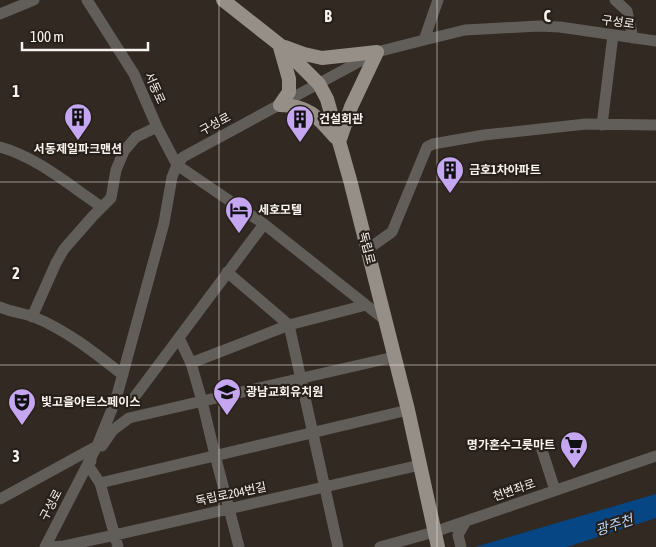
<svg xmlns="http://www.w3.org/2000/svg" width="656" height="547" font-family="'Asap Condensed','Noto Sans KR',sans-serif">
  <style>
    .water { fill: #064684 }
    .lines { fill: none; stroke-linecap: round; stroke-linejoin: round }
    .minor { stroke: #615d59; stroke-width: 11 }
    .major { stroke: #968f87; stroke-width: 14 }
    .grid { fill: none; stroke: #f8f3ee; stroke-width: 1; stroke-opacity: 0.55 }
    .labels { text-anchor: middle; stroke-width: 4.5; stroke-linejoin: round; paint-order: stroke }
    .street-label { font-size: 12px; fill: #f8f3ee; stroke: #271f19 }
    .poi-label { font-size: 12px; font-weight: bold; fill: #f8f3ee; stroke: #271f19; text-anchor: start }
    .water-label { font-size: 14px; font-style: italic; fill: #b9d7fb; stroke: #271f19 }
    .grid-label { font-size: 16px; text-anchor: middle; font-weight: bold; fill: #f8f3ee; stroke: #271f19; stroke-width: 4.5; stroke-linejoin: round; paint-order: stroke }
  </style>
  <rect width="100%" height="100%" fill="#312922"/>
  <!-- water -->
  <path class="water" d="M656,494v24l-89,29h-92z"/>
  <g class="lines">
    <!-- minor -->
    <path class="minor" d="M87,0l47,74 23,53 20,38 87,59 121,96
      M615,0l12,11 6,27
      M0,14l34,-14
      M424,40l14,-40
      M602,125l11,-90
      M0,147c37,10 70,39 102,60
      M368,249l24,-17 33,-80 2,-5 6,-3 51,-9 102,-11 70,1
      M227,272l62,53 49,222
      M0,307c11,5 23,6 34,10 34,14 61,36 89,58
      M32,317l24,-54 8,-14 29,-33 18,-18 5,-28 8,-19 12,-14 21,-10
      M179,338l12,25 11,38 13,54 24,92
      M191,363l98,-38 77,-20
      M130,403l134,-179
      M102,446l11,-16 16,-12 265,-61
      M541,447l14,43
      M91,461l-3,4 12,18 18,64
      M100,483l308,-73
      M0,499l97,-53
      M45,547l52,-101 19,-47 48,-176 8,-46 5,-12 6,-8 194,-105 47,-12 41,-10 74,-4 21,1 96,14
      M48,547l16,-1 51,-11 305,-70
      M380,547l54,-15 222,-76
      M461,547l-3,-12 8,-14"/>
    <!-- major -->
    <path class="major" d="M223,0l57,45 39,39 8,15 23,81 58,230 30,137
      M285,47l19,7 18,4 55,-6
      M280,105c28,0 38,12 55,32
      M280,105l9,-13v-13l-9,-32
      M339,142l12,-35 26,-55"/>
  </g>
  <!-- grid -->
  <path class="grid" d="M219,0v547M437,0v547M0,182h656M0,365h656"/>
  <!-- icons -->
  <defs>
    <g id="building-pin" transform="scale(1.4375)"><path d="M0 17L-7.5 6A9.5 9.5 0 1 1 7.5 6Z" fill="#c5a6f0" stroke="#271f19"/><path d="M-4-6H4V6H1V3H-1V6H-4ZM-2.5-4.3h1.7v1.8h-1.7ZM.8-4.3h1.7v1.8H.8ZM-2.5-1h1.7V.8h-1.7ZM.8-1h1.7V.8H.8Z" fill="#111"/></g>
    <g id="hotel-pin" transform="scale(1.4375)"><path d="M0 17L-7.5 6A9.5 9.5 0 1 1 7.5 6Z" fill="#c5a6f0" stroke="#271f19"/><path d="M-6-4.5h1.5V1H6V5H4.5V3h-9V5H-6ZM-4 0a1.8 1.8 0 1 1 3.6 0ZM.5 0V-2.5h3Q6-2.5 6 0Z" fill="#111"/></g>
    <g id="school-pin" transform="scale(1.4375)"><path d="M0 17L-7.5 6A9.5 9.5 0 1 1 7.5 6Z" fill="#c5a6f0" stroke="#271f19"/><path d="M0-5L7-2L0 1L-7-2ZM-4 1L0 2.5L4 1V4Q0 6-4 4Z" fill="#111"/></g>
    <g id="theatre-pin" transform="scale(1.4375)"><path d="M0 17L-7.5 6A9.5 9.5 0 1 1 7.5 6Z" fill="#c5a6f0" stroke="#271f19"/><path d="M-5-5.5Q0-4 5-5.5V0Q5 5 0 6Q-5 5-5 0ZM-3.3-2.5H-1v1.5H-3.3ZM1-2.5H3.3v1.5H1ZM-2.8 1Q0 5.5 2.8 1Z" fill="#111"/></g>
    <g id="supermarket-pin" transform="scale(1.4375)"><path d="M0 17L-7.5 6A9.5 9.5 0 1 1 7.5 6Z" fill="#c5a6f0" stroke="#271f19"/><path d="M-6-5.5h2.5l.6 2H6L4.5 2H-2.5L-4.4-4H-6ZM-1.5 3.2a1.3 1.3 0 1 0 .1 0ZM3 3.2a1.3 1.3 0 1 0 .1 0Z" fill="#111"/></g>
  </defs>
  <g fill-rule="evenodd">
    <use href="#building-pin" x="78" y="117"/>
    <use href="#building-pin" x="300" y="119"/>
    <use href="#building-pin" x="450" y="170"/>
    <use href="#hotel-pin" x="239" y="210"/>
    <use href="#school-pin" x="227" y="392"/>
    <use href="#theatre-pin" x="22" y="402"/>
    <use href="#supermarket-pin" x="574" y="445"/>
  </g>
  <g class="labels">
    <!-- street labels -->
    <g class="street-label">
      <text transform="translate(618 22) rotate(8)" y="4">구성로</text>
      <text transform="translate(155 88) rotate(66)" y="4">서동로</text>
      <text transform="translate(215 124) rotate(-28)" y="4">구성로</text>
      <text transform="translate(367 248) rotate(76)" y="4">독립로</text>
      <text transform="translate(514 490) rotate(-19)" y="4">천변좌로</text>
      <text transform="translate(231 494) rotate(-12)" y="4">독립로204번길</text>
      <text transform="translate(51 505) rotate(-62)" y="4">구성로</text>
    </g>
    <!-- poi labels -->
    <g class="poi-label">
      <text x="319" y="123">건설회관</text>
      <text x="78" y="153" text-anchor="middle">서동제일파크맨션</text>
      <text x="469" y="174">금호1차아파트</text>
      <text x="258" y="214">세호모텔</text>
      <text x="246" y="396">광남교회유치원</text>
      <text x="41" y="406">빛고을아트스페이스</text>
      <text x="555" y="449" text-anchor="end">명가혼수그릇마트</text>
    </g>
    <!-- water labels -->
    <g class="water-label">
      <text transform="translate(614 525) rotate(-18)" y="5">광주천</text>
    </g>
  </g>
  <g class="grid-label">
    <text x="328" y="22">B</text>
    <text x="547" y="22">C</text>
    <text x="16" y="97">1</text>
    <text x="16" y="279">2</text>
    <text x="16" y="462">3</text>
  </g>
  <!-- scale -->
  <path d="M22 42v8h126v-8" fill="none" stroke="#f8f3ee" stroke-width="2.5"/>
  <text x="30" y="42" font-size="15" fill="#f8f3ee" stroke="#271f19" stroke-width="4" paint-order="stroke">100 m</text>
</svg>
